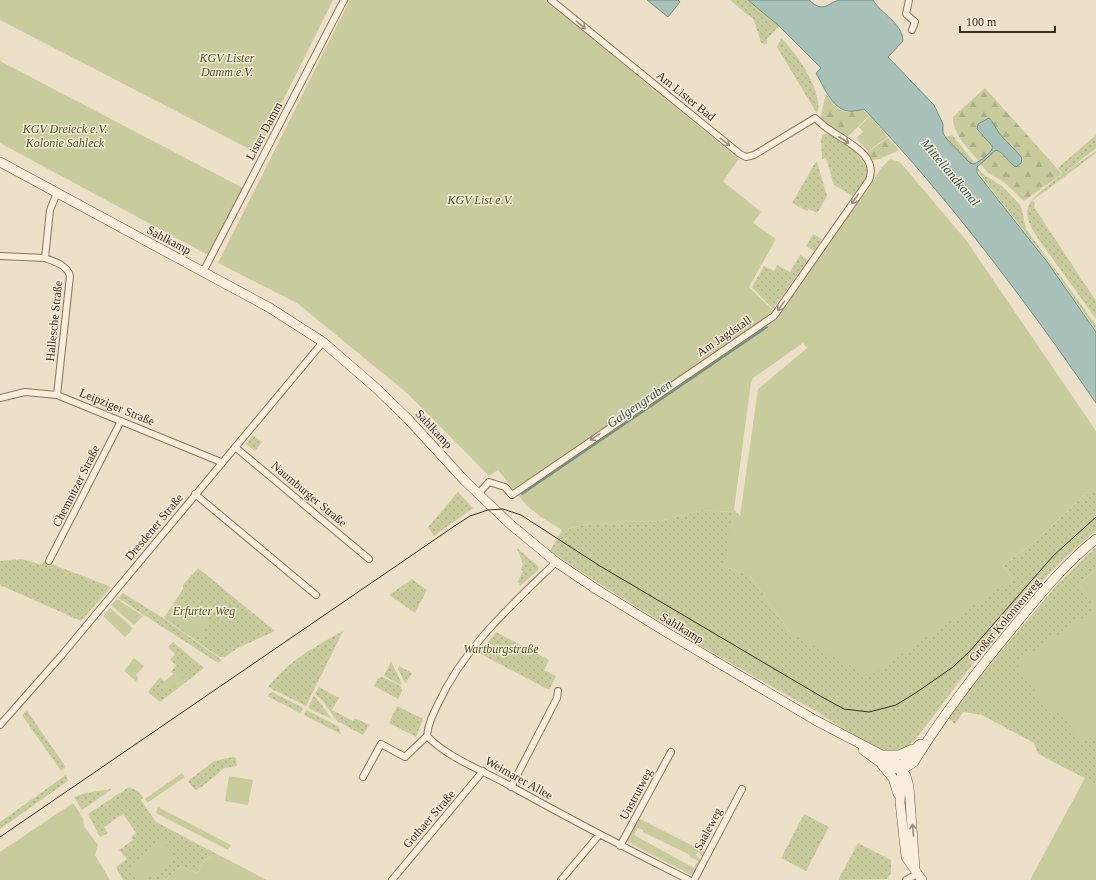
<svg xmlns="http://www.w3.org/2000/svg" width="1096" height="880" font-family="Georgia,serif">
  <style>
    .grass { fill: url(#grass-dots) }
    .forest { fill: url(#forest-firs) }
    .garden { fill: #c8cc9c; fill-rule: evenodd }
    .water { fill: #a9c2b9; stroke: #6f9086 }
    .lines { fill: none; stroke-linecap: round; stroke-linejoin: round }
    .stream { stroke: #6f9086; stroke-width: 2 }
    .street-casing { stroke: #89735d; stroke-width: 8 }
    .secondary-casing { stroke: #6b5440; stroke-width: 10 }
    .street { stroke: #f8eedb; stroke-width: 6 }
    .secondary { stroke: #f8eedb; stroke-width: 9 }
    .tram { stroke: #3a2c21; stroke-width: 1 }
    .oneway { stroke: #998d7e }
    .labels { text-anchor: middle; stroke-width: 3; stroke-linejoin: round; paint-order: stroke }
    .park-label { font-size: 12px; font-style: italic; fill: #4c5628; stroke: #f5ebd8 }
    .street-label { font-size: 12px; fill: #3a2c21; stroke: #f5ebd8 }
    .water-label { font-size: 13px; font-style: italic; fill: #305955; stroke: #f5ebd8 }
  </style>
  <defs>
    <pattern id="grass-dots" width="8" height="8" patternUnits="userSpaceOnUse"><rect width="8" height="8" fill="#c8cc9c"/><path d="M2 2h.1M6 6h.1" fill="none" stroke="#adaf86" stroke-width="1.8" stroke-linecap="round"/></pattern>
    <pattern id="forest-firs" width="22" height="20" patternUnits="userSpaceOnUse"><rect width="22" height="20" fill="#c8cc9c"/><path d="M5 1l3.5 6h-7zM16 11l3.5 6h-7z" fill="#adaf86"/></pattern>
  </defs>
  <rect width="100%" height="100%" fill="#ede0c8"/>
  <!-- grass -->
  <path class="grass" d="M730,0h18l31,26 -12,13v5l-6,-1 -7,-23z
    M781,38c15,14 41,52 37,73l-2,1 -39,-65z
    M827,133c13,5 46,28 39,45 -3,6 -9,13 -13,18l-19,-11 -8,-27 -4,1 -1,-19 2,-6z
    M952,135l23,28h-5l-25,-26z
    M1096,135v13l-33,26 -5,-6z
    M1096,151v2l-64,48 3,2 -1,4 62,94v18l-59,-82c-6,-10 -13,-20 -8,-32 5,-13 53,-44 67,-54z
    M817,162l10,34 -10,17 -8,-4 -2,2 -15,-8 23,-40z
    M977,167l6,7 20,13 18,19 5,23 70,96v5l-47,-67 -71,-91z
    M813,234l9,5 -8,12 -8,-5z
    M800,255l8,5 -35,49 -21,-22 12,-21 10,5 3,-6 13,7z
    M253,435l9,7 -7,9 -9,-7z
    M1096,485v46c-72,57 -125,137 -181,209 -9,8 -18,14 -30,11 -19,-5 -52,-30 -71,-41 -90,-50 -179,-101 -264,-159l12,-21 31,-7 67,-2 42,-11 30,2 2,-2 6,6 -15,51 25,9 41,58 221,-55 -9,-14 30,-22z
    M458,492l15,16 -39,28 -6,-9z
    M1096,547v22l-17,15 17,26v174l-58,-30 -4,-11 -52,-28 -19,-3 -8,12 -7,-6 39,-50 70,-83z
    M517,548l22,19 -2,4 -17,15 -2,-5 5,-10 -2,-1 2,-6z
    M22,559l20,6 2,-4 67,26 -30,34 -81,-36v-24z
    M198,568l77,63 -35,16 -16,10h-5l-55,-39 19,-29v-4z
    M412,579l15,11 -12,23 -26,-18z
    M123,593l40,25 59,42 -4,3 -100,-65z
    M343,631l-37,75 -38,-19c20,-26 48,-41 75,-56z
    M496,632l53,28 -5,10 12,6 -7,14 -70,-37z
    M173,642l31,26 -44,34 -12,-10 12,-15 4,4 -4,3 18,-13 -4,3 -3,-2 5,-7 -6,-5 5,-6 -7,-7z
    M391,661l11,23 -1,1 -17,-9z
    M399,666l13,7 -6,10h-1l-7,-14z
    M382,677l19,9 1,5 -4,8 -24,-13 4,-8z
    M319,687l20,11 -7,12 21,11 2,-3 14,7 -6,10 -26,-14 -15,-21 -7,-6z
    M272,692l31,16 -3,5 -33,-17z
    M314,695l18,24 -24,-11z
    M397,706l26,13 -7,18 -27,-14z
    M306,710l32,16 3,8 -37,-19z
    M27,711l39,56 -5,4 -39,-56z
    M233,757l3,1 1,8 -13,2c-4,4 -24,22 -29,22l-7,-9 26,-20z
    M66,775l2,6 -68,48v-7z
    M129,787l9,4 5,7 -2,2 15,22 59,31 -12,9 -6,11 -15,-7 -18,14h-41l-7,-13 11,-8 -8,-9 14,-10 -2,-3 5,-4 -13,-19 -19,13 4,6 -8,4 -12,-23z
    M112,789l-30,21 -8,-13 12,-4z
    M804,814l25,13 -23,44 -25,-13z
    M858,843l33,17v13l-4,6 -49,1z"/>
  <!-- forest -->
  <path class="forest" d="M985,88l77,86 -38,27 -20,-19 -16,-9 -8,-10 16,-13c9,3 12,13 20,17l5,-4 1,-5c-7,-9 -16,-15 -22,-24 -5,-6 -6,-11 -11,-16l-11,6 -1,6 16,16 -1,5 -13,10c-11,-13 -26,-26 -26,-44z
    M826,94c14,18 15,21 37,15l6,7 -23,22 -26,-19z
    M888,138l11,12 -19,9 -8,1 -6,-7z"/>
  <!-- garden -->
  <path class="garden" d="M0,0h333l-76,153 -257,-133z
    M350,0h195l194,159 -16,22 38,31 -8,11 23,16 -27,48 28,27 96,-132 8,-14 9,-9 10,3 66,78 130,191v54l-63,58 -30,22 9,14 -142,97 -79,-42 -41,-58 -25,-9 6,-51h9l18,-127 49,-41 -4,-5 -50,35 -2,4 -17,128 -2,2 -30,-2 -42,11 -67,2 -31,7 -21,-13 -14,-11 -29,-36 -9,6 -82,-83 -110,-90 -79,-40z
    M0,61l243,127 -35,67 -208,-112z
    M870,116l18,21 -20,14 -12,-13 7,-6 -4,-5z
    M1096,569v165l-14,9 -22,-33 -9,5 -35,-52 79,-54 -16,-25z
    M177,598l34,22 -11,18 -34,-22z
    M117,599l26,17 -9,9 -23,-20z
    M110,608l23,20 -8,9 -22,-21z
    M134,658l10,8 -8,9 2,4 -2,2 -12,-10z
    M178,671l6,9 -18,12 -6,-8z
    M182,773l3,4 -38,26 -2,-4z
    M229,776l24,4 -5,25 -23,-4z
    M1085,778l11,6v96h-66z
    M73,803l10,15 1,8 14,19 -3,10 15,25h-110v-28z
    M158,807l73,38 -3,5 -72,-37z
    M638,818l67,34 -2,4 -6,-4 -1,3 5,5 -8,16 -67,-35zM638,828l5,2v2l47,23v2l8,4 -4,7 -60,-33z
    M162,840l13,17 -28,23h-6l-11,-14z
    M215,853l52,27h-103l18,-14 15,7 6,-11z"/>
  <!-- water -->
  <path class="water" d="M647,0h31l2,2 -12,15z
    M748,0h61c16,15 19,1 32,0 10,0 21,0 32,0 8,14 29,22 30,41l-15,16 46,48 9,19v9l3,5 24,25 4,1c7,-4 16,-9 19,-17l-16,-18 1,-5 11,-6c5,5 6,10 11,16 7,9 15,15 22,24l-1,5 -5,4c-8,-4 -11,-14 -20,-17l-19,17v6l71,90 48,69v71c-71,-103 -146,-203 -232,-294 -5,1 -11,3 -16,2 -16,-2 -25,-26 -32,-38l5,-5 -42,-42z"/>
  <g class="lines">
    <!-- stream -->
    <path class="stream" d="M522,494l245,-167"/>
    <!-- street casing -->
    <g class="street-casing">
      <path id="street" d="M909,0l-3,14 9,8 -3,8
        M57,193l-7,17 -5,48c10,4 22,7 25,18l-13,119
        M0,256l45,2
        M203,272l141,-272
        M0,398l25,-6 32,3 164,67
        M235,447l134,112
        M195,494l121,101
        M478,494l11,-12 16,5 7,8 262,-179 95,-136c10,-25 -23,-38 -39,-50 -6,-3 -10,-8 -15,-12l-61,37 -8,2 -6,-3 -189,-154
        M49,561l72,-140
        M0,725l61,-69 262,-314
        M427,736c20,21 52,33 78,47 61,34 122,66 184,97
        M427,736c1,-12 6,-22 11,-32 26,-57 74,-99 118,-142
        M363,777l18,-33 24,13 22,-21
        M511,787l46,-89 1,-7
        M620,846l51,-94
        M392,880l91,-109
        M561,880l38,-45
        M694,880l48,-91
        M906,880l11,-6"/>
    </g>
    <!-- secondary casing -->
    <g class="secondary-casing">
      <path id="secondary" d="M0,162l270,146 53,34 53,46 32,31 57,62 45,43 46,38 40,27 70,43 149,88 82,43 9,13 3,11 6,82
        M920,744l-14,15 -4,7 -2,36 6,55 16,23
        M863,750c17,12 32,28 51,12 30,-49 66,-95 102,-138 24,-30 50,-61 80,-85
        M884,755h15l13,-6
        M882,765l11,13 5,16"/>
    </g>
    <!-- street -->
    <use href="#street" class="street"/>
    <!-- secondary -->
    <use href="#secondary" class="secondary"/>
    <!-- tram -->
    <path class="tram" d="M0,837l456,-312 14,-9 18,-6 15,-1 18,6 79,51 222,131 22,12 25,3 27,-7 21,-13 36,-25 17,-16 83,-95 43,-39"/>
  </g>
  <!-- one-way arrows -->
  <defs><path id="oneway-shaft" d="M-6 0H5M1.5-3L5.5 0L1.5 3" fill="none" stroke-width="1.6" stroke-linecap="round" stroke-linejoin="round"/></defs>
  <g class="oneway">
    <use href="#oneway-shaft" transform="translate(581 25) rotate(39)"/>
    <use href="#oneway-shaft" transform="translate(844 140) rotate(33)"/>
    <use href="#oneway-shaft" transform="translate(725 142) rotate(39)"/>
    <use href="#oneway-shaft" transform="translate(855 199) rotate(124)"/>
    <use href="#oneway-shaft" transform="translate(781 306) rotate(126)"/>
    <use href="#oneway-shaft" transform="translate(595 437) rotate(146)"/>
    <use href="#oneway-shaft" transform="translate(913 830) rotate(-95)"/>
  </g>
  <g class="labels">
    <!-- park labels -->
    <g class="park-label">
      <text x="227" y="62">KGV Lister<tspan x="227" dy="14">Damm e.V.</tspan></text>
      <text x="65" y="133">KGV Dreieck e.V.<tspan x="65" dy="14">Kolonie Sahleck</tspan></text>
      <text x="480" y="204">KGV List e.V.</text>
      <text x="204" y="615">Erfurter Weg</text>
      <text x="501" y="653">Wartburgstraße</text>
    </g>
    <!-- street labels -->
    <g class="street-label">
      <text transform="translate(686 96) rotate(39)" y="4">Am Lister Bad</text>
      <text transform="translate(264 131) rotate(-62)" y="4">Lister Damm</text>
      <text transform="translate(169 240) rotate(28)" y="4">Sahlkamp</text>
      <text transform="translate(54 321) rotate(-84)" y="4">Hallesche Straße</text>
      <text transform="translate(724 336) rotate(-34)" y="4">Am Jagdstall</text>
      <text transform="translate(117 407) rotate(22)" y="4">Leipziger Straße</text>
      <text transform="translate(434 429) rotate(47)" y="4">Sahlkamp</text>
      <text transform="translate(76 486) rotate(-63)" y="4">Chemnitzer Straße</text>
      <text transform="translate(309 494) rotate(40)" y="4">Naumburger Straße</text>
      <text transform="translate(154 527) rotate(-50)" y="4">Dresdener Straße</text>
      <text transform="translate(1005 620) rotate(-50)" y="4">Großer Kolonnenweg</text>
      <text transform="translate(682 628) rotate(31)" y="4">Sahlkamp</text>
      <text transform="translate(519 778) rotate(29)" y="4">Weimarer Allee</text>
      <text transform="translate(636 794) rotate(-62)" y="4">Unstrutweg</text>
      <text transform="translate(429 819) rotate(-49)" y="4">Gothaer Straße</text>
      <text transform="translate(708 829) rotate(-62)" y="4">Saaleweg</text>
    </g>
    <!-- water labels -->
    <g class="water-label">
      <text transform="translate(951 172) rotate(50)" y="5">Mittellandkanal</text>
      <text transform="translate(639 403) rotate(-34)" y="5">Galgengraben</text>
    </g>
  </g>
  <!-- scale -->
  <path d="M960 26v6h95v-6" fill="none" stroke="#3a2c21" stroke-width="2"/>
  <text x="966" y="26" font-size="12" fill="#3a2c21" stroke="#f5ebd8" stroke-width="3" paint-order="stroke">100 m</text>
</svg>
